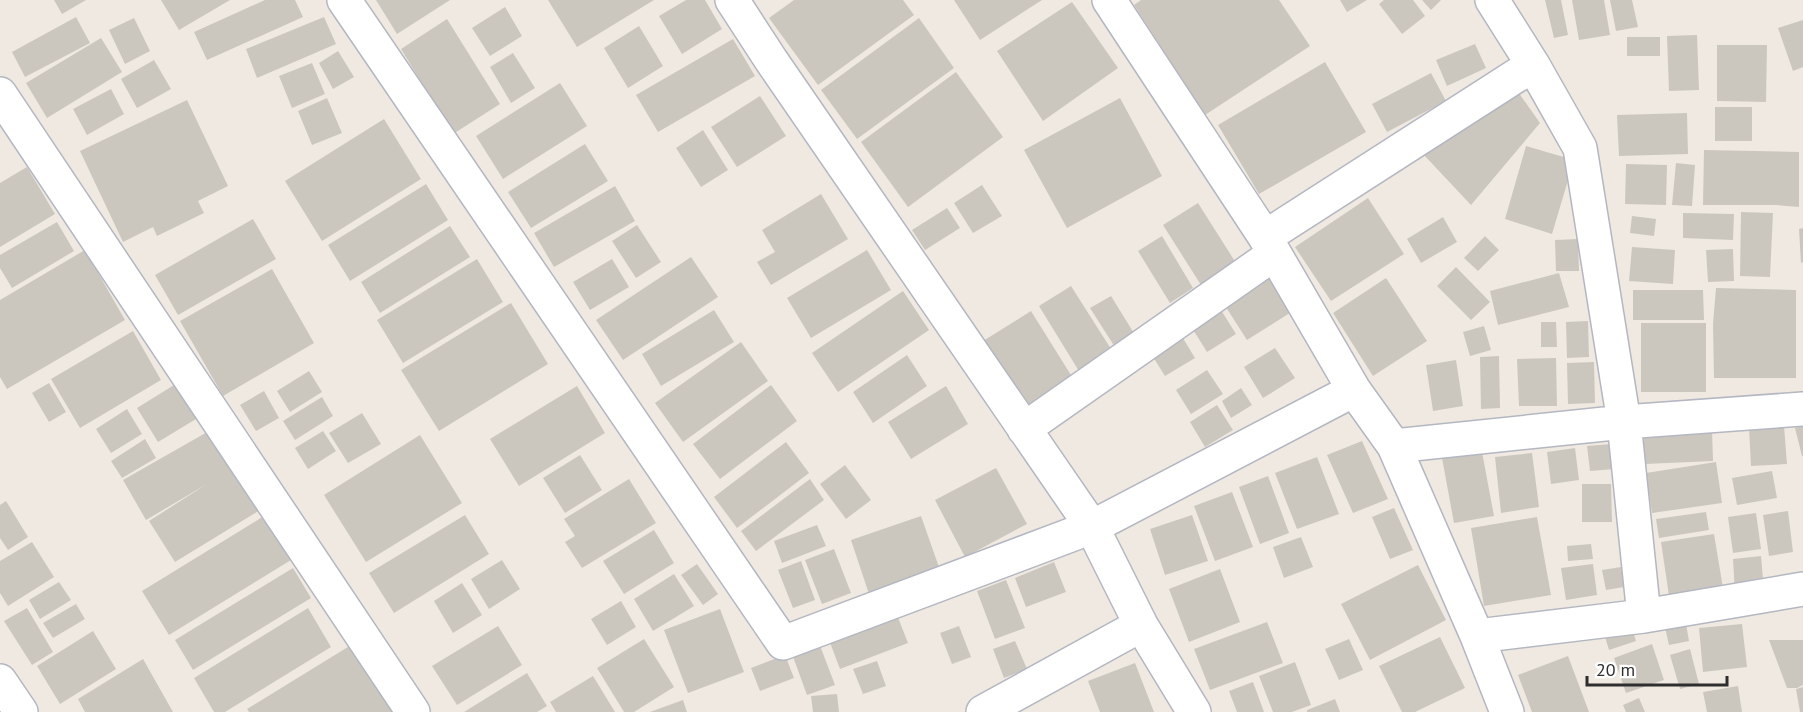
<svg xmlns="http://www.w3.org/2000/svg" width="1803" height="712" font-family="'PT Sans',sans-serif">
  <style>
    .building { fill: #cbc7bf }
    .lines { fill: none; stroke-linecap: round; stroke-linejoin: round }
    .minor-casing { stroke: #b4b7c1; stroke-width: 36 }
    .minor { stroke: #fff; stroke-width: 33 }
  </style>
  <rect width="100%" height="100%" fill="#efe9e1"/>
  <!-- building -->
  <path class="building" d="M54,0h32l-24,14z
    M161,0h69l-51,30z
    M265,0h30l8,17 -96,43 -13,-28z
    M376,0h74l-53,34z
    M548,0h106l-77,47z
    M686,0h19l17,29 -40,25 -23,-38z
    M794,0h109l11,15 -96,70 -49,-67z
    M954,0h88l-62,40z
    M1141,0h138l31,46 -105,69 -71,-110z
    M1340,0h27l-20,12z
    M1384,0h29l12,16 -23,18 -23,-30z
    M1422,0h19l-10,10z
    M1545,0h16l7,35 -14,3z
    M1572,0h32l6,35 -31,5z
    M1610,0h22l6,27 -22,4z
    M1072,2l46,66 -75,53 -46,-70z
    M505,7l17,29 -32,20 -18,-28z
    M76,17l14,26 -65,34 -13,-25z
    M324,17l12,27 -79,34 -11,-29z
    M134,18l16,33 -25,13 -16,-34z
    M919,18l35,50 -97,71 -36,-49z
    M447,19l53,85 -47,30 -52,-85z
    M1803,20v47l-10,4 -15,-43z
    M639,26l24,40 -35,22 -24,-40z
    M1697,35l2,55 -30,1 -2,-55z
    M1627,37h33v19h-33z
    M101,38l21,34 -75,46 -21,-35z
    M733,39l22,37 -97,56 -22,-37z
    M1475,44l11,24 -39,18 -11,-26z
    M1717,45h50l-1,57 -49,-1z
    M338,51l16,26 -21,12 -14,-26z
    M513,53l22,35 -24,15 -21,-36z
    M154,60l17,29 -34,19 -16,-29z
    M1325,62l41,70 -107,62 -41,-69z
    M312,63l13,31 -33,14 -13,-32z
    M956,72l47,65 -95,70 -47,-65z
    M1431,73l15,28 -59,31 -15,-28z
    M560,83l27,43 -84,53 -27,-43z
    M111,89l13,25 -37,21 -14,-26z
    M1516,89l24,34 -69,82 -48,-51z
    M760,96l26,40 -49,31 -26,-40z
    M327,98l15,35 -30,12 -14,-34z
    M1120,98l42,78 -95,52 -43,-78z
    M187,100l41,86 -30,15 6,12 -47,23 -4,-9 -30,15 -43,-91z
    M1715,107h37v34h-37z
    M1687,113l1,41 -69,2 -2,-41z
    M384,119l37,60 -99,62 -37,-60z
    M703,130l25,40 -27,17 -25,-39z
    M585,144l23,37 -77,47 -23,-36z
    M1526,146l48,14 -22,74 -47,-15z
    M1704,150l95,2v55l-23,-2h-73z
    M1676,163l19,2 -3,41 -20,-1z
    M1626,164l41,1 -1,40 -41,-1z
    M27,167l28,47 -55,33v-64z
    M426,184l22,36 -98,61 -22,-36z
    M982,185l20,31 -29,17 -19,-30z
    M615,186l20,35 -81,46 -20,-34z
    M821,194l27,45 -77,46 -14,-23 18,-10 -13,-22z
    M1368,198l36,56 -73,47 -36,-54z
    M1198,203l38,60 -35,22 -38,-60z
    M947,208l13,20 -35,22 -13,-20z
    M1741,212l32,1 -3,64 -30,-1z
    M1683,213l51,1 -1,26 -50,-2z
    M1632,216l24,3 -2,17 -24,-3z
    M1443,217l14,25 -36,21 -14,-24z
    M253,219l23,40 -98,56 -23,-40z
    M57,222l17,29 -62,37 -12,-20v-13z
    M637,225l24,37 -25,16 -24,-37z
    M450,226l20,31 -90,56 -19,-31z
    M1803,228v34l-2,1 -2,-34z
    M1162,236l31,52 -23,15 -32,-52z
    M1485,236l14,14 -21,21 -14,-13z
    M1578,239l1,32h-23l-1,-31z
    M1632,247l43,3 -2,34 -44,-3z
    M1733,249l1,32 -26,1 -2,-32z
    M85,250l40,70 -118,69 -7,-12v-77z
    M867,250l24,40 -80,48 -24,-40z
    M691,257l27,40 -95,63 -27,-40z
    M477,259l26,43 -100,61 -26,-43z
    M612,259l17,28 -39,23 -17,-28z
    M1456,267l34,35 -19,18 -34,-34z
    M272,269l42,74 -91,53 -43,-75z
    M1268,272l25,39 -46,29 -25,-39z
    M1559,273l10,34 -71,18 -8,-34z
    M1386,278l41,63 -54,35 -40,-63z
    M1071,286l47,74 -33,21 -46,-75z
    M1716,288l80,2v88h-82l-1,-54z
    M1633,290h70l1,30h-71z
    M903,291l26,39 -91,62 -26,-39z
    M1111,296l29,47 -20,12 -30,-47z
    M1216,302l20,32 -29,18 -20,-32z
    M511,303l37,61 -109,67 -38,-61z
    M714,310l20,32 -73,44 -19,-32z
    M1031,311l48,77 -47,30 -49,-77z
    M1588,321l1,36 -22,1 -1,-36z
    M1541,322h15l1,25h-16z
    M1641,323h65v69h-65z
    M1484,326l7,24 -21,6 -7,-24z
    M1178,330l17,28 -30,18 -17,-27z
    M133,331l28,49 -81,48 -29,-49z
    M741,342l27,39 -85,61 -28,-39z
    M1275,348l20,30 -32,20 -19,-31z
    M907,355l20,31 -54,37 -20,-31z
    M1499,356l1,52 -19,1 -1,-52z
    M1556,358l1,48h-38l-2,-47z
    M1456,360l7,46 -30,5 -7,-46z
    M1594,362l1,41 -27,1 -1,-41z
    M1207,370l16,24 -32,20 -15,-24z
    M309,371l13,21 -32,20 -13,-21z
    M49,383l17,29 -17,10 -17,-29z
    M174,385l22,34 -38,23 -21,-34z
    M771,385l26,36 -77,58 -27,-35z
    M577,386l28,47 -86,53 -29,-47z
    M946,386l22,38 -57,35 -23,-37z
    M1241,388l11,17 -21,13 -9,-17z
    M264,391l15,27 -23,13 -16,-26z
    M322,397l11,19 -38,24 -12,-19z
    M1217,405l16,25 -28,17 -15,-25z
    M127,409l15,25 -31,19 -15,-24z
    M362,413l19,31 -33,19 -19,-30z
    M1784,426l3,38 -36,2 -2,-38z
    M1803,426v30h-1l-7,-28z
    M1712,430l1,31 -68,3 -2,-31z
    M209,431l22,40 3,-2 26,41 -85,52 -26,-41 58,-37 -61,36 -23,-40z
    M323,431l13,20 -28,18 -13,-21z
    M420,435l42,68 -96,59 -42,-67z
    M145,439l11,19 -34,20 -11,-17z
    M1362,441l26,58 -35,14 -26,-58z
    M786,442l23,31 -72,55 -23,-31z
    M1612,444l2,25 -24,2 -3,-25z
    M1575,448l4,32 -28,4 -4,-32z
    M1482,452l12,64 -40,7 -12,-65z
    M1532,453l7,54 -38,6 -6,-56z
    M580,455l22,35 -37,23 -22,-35z
    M1317,457l22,57 -42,15 -22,-56z
    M1716,462l6,41 -70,10 -6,-40z
    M845,465l26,35 -25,19 -26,-35z
    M996,468l31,56 -62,33 -30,-57z
    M1772,471l5,27 -40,7 -5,-27z
    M1268,476l21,57 -29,11 -21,-57z
    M629,479l27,44 -74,45 -17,-26 10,-6 -11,-17z
    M810,479l14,21 -68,51 -15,-20z
    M1582,484h29l1,38h-30z
    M1232,492l21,55 -38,14 -21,-55z
    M6,501l22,36 -20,13 -8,-12v-33z
    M1394,508l19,42 -23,9 -18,-42z
    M1788,511l5,41 -24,4 -6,-41z
    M1706,512l3,18 -50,8 -3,-19z
    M1756,513l5,36 -28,4 -5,-36z
    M465,515l24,39 -95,59 -25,-40z
    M1192,515l16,46 -43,14 -15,-46z
    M264,516l27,44 -122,75 -27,-44z
    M921,516l19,54 -71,24 -18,-54z
    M1537,517l14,78 -67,11 -13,-78z
    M817,525l9,21 -44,17 -8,-22z
    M654,530l20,33 -50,31 -21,-33z
    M1714,534l9,54 -54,8 -8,-54z
    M1301,537l12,30 -29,11 -11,-31z
    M32,542l22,35 -46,29 -8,-13v-32z
    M1591,544l2,15 -25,2 -1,-15z
    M834,549l17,44 -29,11 -17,-44z
    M1761,556l3,35 -29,2 -2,-34z
    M502,560l18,29 -31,20 -18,-30z
    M801,561l14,39 -22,8 -15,-38z
    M1054,562l12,30 -40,15 -11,-29z
    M697,564l21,30 -15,11 -22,-30z
    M1593,564l4,31 -31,5 -5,-32z
    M1418,565l28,55 -76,40 -29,-56z
    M1621,567l3,20 -18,3 -4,-20z
    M293,568l18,30 -118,72 -18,-30z
    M1220,569l20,53 -51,20 -20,-53z
    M674,574l20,32 -41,25 -19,-32z
    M1006,580l19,48 -30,11 -18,-48z
    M59,582l12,18 -31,19 -11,-19z
    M462,583l20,32 -29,18 -19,-32z
    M621,601l15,26 -29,18 -16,-26z
    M76,604l9,15 -32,19 -10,-15z
    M27,608l26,44 -21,13 -28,-44z
    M308,608l23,39 -106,65h-11l-20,-34z
    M720,609l24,63 -56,21 -24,-63z
    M897,615l11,28 -68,26 -11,-29z
    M1685,618l4,23 -20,4 -5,-22z
    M1267,622l16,41 -73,27 -16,-41z
    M1630,622l6,19 -27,9 -6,-20z
    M1742,624l5,43 -44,5 -4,-44z
    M498,626l24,39 -65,40 -25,-39z
    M959,626l12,31 -19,7 -12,-31z
    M93,631l23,38 -56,35 -23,-38z
    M1440,637l25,51 -50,24h-13l-23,-46z
    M644,639l30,48 -40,25h-10l-27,-44z
    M1349,639l14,31 -24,10 -14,-31z
    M1769,640h34v45l-6,3h-10z
    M1015,641l12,28 -23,9 -11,-29z
    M356,642l45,70h-152l-2,-3z
    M819,643l16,42 -28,10 -15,-41z
    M1652,644l12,36 -38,13 -12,-35z
    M1690,649l9,35 -19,5 -10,-34z
    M785,655l9,23 -34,13 -9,-23z
    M1568,656l21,56h-57l-14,-37z
    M143,659l30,53h-88l-7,-13z
    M877,661l9,25 -23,8 -10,-25z
    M1295,662l16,43 -19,7h-19l-14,-36z
    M1135,663l19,49h-54l-12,-31z
    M527,673l20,33 -10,6h-73z
    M593,676l22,36h-59l-6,-10z
    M1253,682l11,30h-27l-8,-21z
    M1738,686l4,26h-35l-4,-20z
    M1803,687v25h-3l-4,-23z
    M837,694l2,18h-26l-2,-16z
    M1639,698l6,14h-19l-3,-7z
    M1335,699l5,13h-33v-2z
    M683,700l4,12h-37z"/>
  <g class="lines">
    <!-- minor casing -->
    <g class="minor-casing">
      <path id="minor" d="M344,0l439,643 309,-116 262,-137 40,56 230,-24 179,-13
        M732,0l39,60 321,467 49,98 53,87
        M1109,0l156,237 89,153
        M1492,0l41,65 47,83 44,274 20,194
        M0,94l413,618
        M1265,237l268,-172
        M1024,429l250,-175
        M1394,446l83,190 30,76
        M1477,636l167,-20 159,-27
        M0,681l21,31
        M983,712l158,-87"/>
    </g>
    <!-- minor -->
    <use href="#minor" class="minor"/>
  </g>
  <!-- scale -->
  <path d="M1587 676v9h140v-9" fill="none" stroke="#2e2e2e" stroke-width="3"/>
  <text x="1596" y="676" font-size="18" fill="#2e2e2e" stroke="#ffffff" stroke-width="4.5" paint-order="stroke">20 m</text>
</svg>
